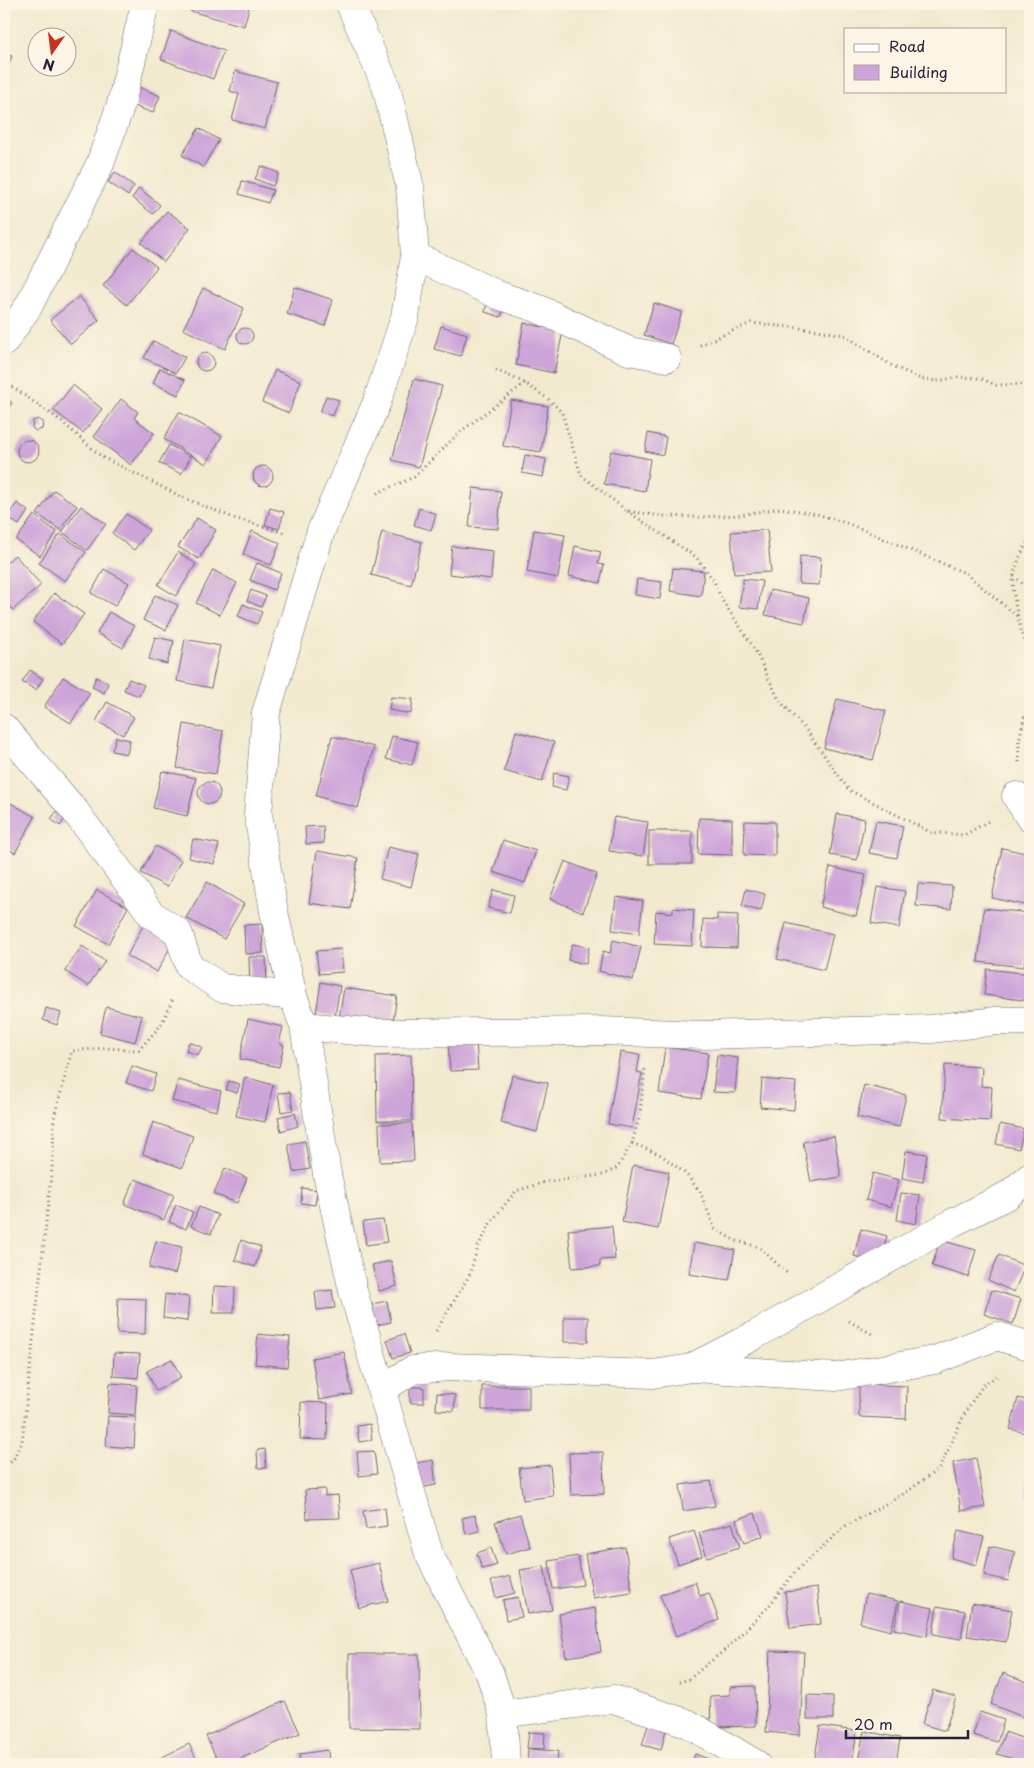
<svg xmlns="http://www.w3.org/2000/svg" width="1034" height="1768" font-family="'Playpen Sans',sans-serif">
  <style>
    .building { fill: #cea5d9 }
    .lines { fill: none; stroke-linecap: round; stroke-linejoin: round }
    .street-casing { stroke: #6b686f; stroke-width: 29 }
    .path { stroke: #6b686f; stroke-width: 3; stroke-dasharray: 1 4; stroke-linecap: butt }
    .street { stroke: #fff; stroke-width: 28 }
  </style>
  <rect width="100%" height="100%" fill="#fcf5e5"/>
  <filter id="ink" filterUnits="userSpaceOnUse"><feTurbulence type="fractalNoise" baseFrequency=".02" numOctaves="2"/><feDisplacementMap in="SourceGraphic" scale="10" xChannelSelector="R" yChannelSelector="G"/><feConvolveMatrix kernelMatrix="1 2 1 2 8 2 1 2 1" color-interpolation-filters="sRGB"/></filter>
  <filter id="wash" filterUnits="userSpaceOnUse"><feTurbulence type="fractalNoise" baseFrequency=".0096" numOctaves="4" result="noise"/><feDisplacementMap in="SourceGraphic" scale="20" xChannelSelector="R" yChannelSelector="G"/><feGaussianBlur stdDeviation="1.12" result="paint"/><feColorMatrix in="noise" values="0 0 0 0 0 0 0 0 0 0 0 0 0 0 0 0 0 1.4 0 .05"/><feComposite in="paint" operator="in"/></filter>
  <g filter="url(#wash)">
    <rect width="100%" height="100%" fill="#f2eacf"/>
    <g id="blocks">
      <!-- building -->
      <path class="building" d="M192,4h58l-6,22 -54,-15z
        M171,31l53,20 -11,28 -52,-20z
        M4,54l8,2 -8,21z
        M235,71l42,11 -12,47 -33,-9 7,-26 -9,-3z
        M134,85l26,11 -7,17 -27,-10z
        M199,128l20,12 -16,27 -21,-12z
        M261,166l18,7 -6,13 -18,-7z
        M115,172l19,14 -6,10 -20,-14z
        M242,181l31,9 -5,13 -29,-9z
        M139,188l21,17 -7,9 -21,-16z
        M167,211l23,17 -26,34 -23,-19z
        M133,248l24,19 -30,38 -24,-19z
        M295,287l38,13 -8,26 -38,-12z
        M203,288l41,20 -19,41 -42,-20z
        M79,296l20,24 -28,24 -21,-24z
        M488,298l17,5 -4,14 -16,-5z
        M654,303l28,9 -11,32 -27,-9z
        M524,323l39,8 -9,42 -38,-8z
        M441,326l26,8 -6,22 -27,-7z
        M237 336a8 8 0 1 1 16 0a8 8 0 1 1-16 0Z
        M153,341l32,16 -9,16 -32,-15z
        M196 362a9 9 0 1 1 18 0a9 9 0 1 1-18 0Z
        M160,368l25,12 -7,15 -25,-12z
        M275,370l26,11 -12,32 -27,-11z
        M414,379l28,7 -23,81 -27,-7z
        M73,385l29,24 -19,24 -30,-23z
        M326,396l13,4 -6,16 -13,-4z
        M4,397l8,6 -8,11z
        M121,399l17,13 -4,6 20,15 -23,32 -37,-28z
        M511,400l37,6 -7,46 -38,-6z
        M179,412l43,24 -16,28 -42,-25z
        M38,419l5,4 -1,6 -6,2 -4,-3 1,-7z
        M648,433l18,4 -3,18 -18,-4z
        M17 451a11 11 0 1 1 22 0a11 11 0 1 1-22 0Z
        M169,445l22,12 -10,17 -22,-11z
        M611,451l39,8 -5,32 -41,-7z
        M525,455l21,4 -3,18 -21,-4z
        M253 476a10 10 0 1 1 20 0a10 10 0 1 1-20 0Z
        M473,488l28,3 -3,38 -29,-2z
        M54,490l23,16 -17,24 -23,-16z
        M17,503l11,8 -9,14 -12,-8z
        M81,506l25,18 -19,26 -25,-18z
        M270,508l14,4 -5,17 -14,-4z
        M419,508l17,6 -5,16 -17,-5z
        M126,514l23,16 -15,20 -22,-17z
        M34,515l23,17 -17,24 -24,-16z
        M197,518l19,12 -17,29 -21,-12z
        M534,530l31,5 -7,43 -31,-6z
        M767,530l4,42 -37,2 -3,-42z
        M252,531l28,12 -9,22 -28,-11z
        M382,532l40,10 -11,43 -40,-10z
        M60,534l26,18 -21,29 -26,-18z
        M452,546l41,5 -2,28 -42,-5z
        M575,546l26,6 -3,12 6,1 -4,18 -31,-7z
        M178,552l18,12 -20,32 -18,-11z
        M15,555l26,30 -28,25 -9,-11v-34z
        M800,556l21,1 -2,28 -20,-1z
        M257,563l24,10 -7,17 -24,-10z
        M673,568l31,3 -3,25 -31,-5z
        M104,569l25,14 -14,23 -24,-13z
        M213,570l24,13 -17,32 -24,-12z
        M637,579l25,3 -2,17 -25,-4z
        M743,579l19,2 -4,28 -19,-2z
        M251,590l15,6 -5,11 -14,-6z
        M770,590l39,8 -5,25 -39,-8z
        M54,593l30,21 -22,30 -29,-22z
        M155,595l23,10 -12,25 -23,-10z
        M243,604l19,8 -5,12 -19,-8z
        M109,612l25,14 -11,22 -26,-15z
        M155,637l19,4 -7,23 -18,-5z
        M185,639l35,7 -9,42 -34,-7z
        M30,670l13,9 -7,11 -14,-8z
        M63,677l27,16 -19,30 -27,-16z
        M96,677l12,6 -4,10 -12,-6z
        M129,679l15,6 -5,11 -15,-6z
        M391,697l22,2 -2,15 -22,-4z
        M837,699l49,12 -13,49 -49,-12z
        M107,702l27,15 -11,18 -27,-14z
        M184,724l39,7 -7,43 -39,-6z
        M516,731l38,11 -12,40 -38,-11z
        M332,736l42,11 -16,61 -42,-12z
        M392,736l26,6 -6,23 -26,-6z
        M116,737l14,3 -3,14 -15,-3z
        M162,771l34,7 -9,38 -34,-8z
        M554,773l15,3 -3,14 -14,-3z
        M198 793a11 11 0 1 1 22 0a11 11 0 1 1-22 0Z
        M9,802l26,15 -20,36 -11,-7v-35z
        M61,805l9,6 -10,15 -9,-7z
        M837,814l28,5 -8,41 -27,-5z
        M614,817l34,5 -5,34 -34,-5z
        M699,818l33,1v36l-34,-1z
        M745,821l30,1v34l-31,-1z
        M876,821l27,5 -6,32 -28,-5z
        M323,826l1,17 -18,1 -1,-17z
        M649,831h43v33h-43z
        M193,839l26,5 -5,20 -25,-6z
        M503,840l33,11 -11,32 -32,-11z
        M155,846l26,14 -14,27 -26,-14z
        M388,847l31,7 -8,33 -31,-8z
        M1002,848l28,6v52l-38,-8z
        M317,851l41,7 -8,51 -41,-6z
        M565,861l32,13 -14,38 -33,-13z
        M830,867l36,8 -10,41 -36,-9z
        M207,882l37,22 -20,35 -38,-21z
        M918,884l34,2 -1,23 -35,-3z
        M877,887l28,4 -6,37 -28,-5z
        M746,889l19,5 -4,17 -19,-5z
        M97,890l31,17 -20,37 -32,-18z
        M493,890l21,5 -4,18 -22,-5z
        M616,897l27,4 -4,33 -27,-4z
        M673,908l21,2 -2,36 -38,-2 2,-33 17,2z
        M984,908l45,5 -5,54 -46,-5z
        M717,914l21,1 -1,33 -35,-1 1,-28 14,1z
        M786,923l47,11 -9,36 -47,-11z
        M144,924l30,16 -17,32 -30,-16z
        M262,924l1,29 -18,1 -1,-29z
        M613,940l28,7 -8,33 -34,-9 4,-20 7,2z
        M572,944l17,3 -3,17 -18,-4z
        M82,946l23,15 -17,25 -23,-15z
        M341,949l2,23 -24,2 -3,-23z
        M249,957h17l1,32h-17z
        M987,969l43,5v27l-46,-6z
        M321,982l19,4 -5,30 -19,-3z
        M344,988l53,8 -5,32 -53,-9z
        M106,1007l36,9 -7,26 -35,-9z
        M46,1008l15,5 -4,12 -14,-5z
        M248,1019l35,8 -4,16 5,2 -5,22 -39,-8z
        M189,1042l13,5 -4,8 -12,-4z
        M476,1042l2,28 -28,1 -2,-28z
        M665,1047l43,6 -7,46 -42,-6z
        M620,1052l20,3 -3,17 5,1 -10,55 -24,-4z
        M411,1055l1,66h-35l-1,-65z
        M717,1055l21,3 -3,35 -22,-1z
        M945,1065l37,2 -1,19 11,1 -2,34 -48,-3z
        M132,1066l24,8 -5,17 -25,-8z
        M512,1075l36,8 -11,49 -36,-9z
        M245,1077l28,8 -8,37 -29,-6z
        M762,1079l34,3 -2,28 -34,-3z
        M178,1080l43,11 -4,20 -45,-10z
        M229,1081l11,3 -3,9 -11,-3z
        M864,1085l42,10 -7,32 -42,-10z
        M290,1092l3,18 -12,2 -3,-19z
        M295,1113l3,13 -17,5 -3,-14z
        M153,1122l40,14 -11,32 -39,-14z
        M412,1123l2,38 -34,1 -1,-38z
        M1000,1124l24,5 -5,20 -23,-5z
        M834,1136l7,41 -30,5 -8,-40z
        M305,1141l5,28 -17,3 -5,-28z
        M906,1151l21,3 -4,28 -21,-4z
        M633,1165l36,7 -11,57 -36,-7z
        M225,1168l22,10 -10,25 -23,-9z
        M873,1173l26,7 -8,27 -25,-7z
        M135,1179l39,16 -10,25 -40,-16z
        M302,1188l15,2 -2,15 -14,-2z
        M901,1193l19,2 -4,29 -19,-4z
        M176,1205l17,7 -7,17 -17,-7z
        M199,1207l19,8 -7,19 -20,-8z
        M383,1220l4,22 -21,3 -3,-23z
        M612,1226l3,33 -15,1v6l-28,2 -4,-38z
        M861,1229l26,7 -8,27 -25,-7z
        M241,1240l20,7 -6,20 -20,-7z
        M940,1240l36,10 -8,27 -36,-11z
        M156,1241l26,6 -7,27 -26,-6z
        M694,1243l41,7 -6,30 -40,-6z
        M999,1255l26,11 -11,26 -26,-12z
        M391,1261l6,25 -18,5 -7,-26z
        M214,1286l21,1 -1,26h-21z
        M332,1290l3,18 -18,2 -2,-18z
        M992,1290l29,9 -8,25 -29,-10z
        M165,1294l24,3 -2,24 -24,-3z
        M118,1298l28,1 -1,35 -28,-1z
        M387,1301l4,21 -14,3 -5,-21z
        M564,1317h24v25h-24z
        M258,1334l32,3 -3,30 -32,-3z
        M404,1334l6,19 -17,5 -6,-18z
        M344,1352l8,42 -33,6 -7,-42z
        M114,1353l26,1 -2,24 -25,-2z
        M172,1359l9,19 -25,13 -9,-20z
        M110,1383l27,2 -2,30 -27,-2z
        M859,1384l48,2 -1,33 -47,-2z
        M482,1386h47v24h-47z
        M410,1387h14v16h-14z
        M437,1393l18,2 -1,16 -18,-1z
        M1018,1398l12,3v33l-20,-5z
        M301,1402l27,1 -1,37 -27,-1z
        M108,1416l28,1 -2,31 -28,-2z
        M370,1424l2,16 -13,2 -2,-16z
        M265,1449l1,19h-8l-1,-18z
        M374,1451l3,23 -18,2 -2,-24z
        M603,1452l1,42 -33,1 -2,-42z
        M976,1458l9,49 -24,4 -8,-48z
        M433,1460l3,25 -17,3 -4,-25z
        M1029,1464h1v33l-4,-1z
        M550,1465l3,31 -30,4 -4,-32z
        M711,1481l4,25 -32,5 -3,-26z
        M325,1489v7l13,-1 2,23 -33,1 -2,-29z
        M385,1508l2,18 -21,3 -3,-18z
        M755,1513l8,23 -19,7 -8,-23z
        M520,1514l10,33 -24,7 -11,-32z
        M475,1515l5,16 -14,3 -4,-16z
        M732,1523l8,24 -33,10 -8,-24z
        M694,1531l8,25 -24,8 -9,-25z
        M958,1531l26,6 -8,28 -25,-7z
        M990,1546l25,6 -7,29 -24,-6z
        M625,1547l7,45 -39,6 -8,-44z
        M491,1548l6,17 -15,4 -5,-16z
        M578,1556l5,29 -30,4 -4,-28z
        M379,1563l9,38 -29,7 -9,-38z
        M544,1566l8,44 -24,4 -8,-44z
        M510,1576l5,17 -19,5 -5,-17z
        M695,1582l5,14 9,-3 10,27 -43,16 -16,-41z
        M817,1588l4,36 -31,4 -5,-36z
        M866,1594l32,7 -7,30 -31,-8z
        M518,1597l4,20 -16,3 -3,-20z
        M900,1601l33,7 -6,28 -33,-7z
        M972,1603l40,7 -6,32 -39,-6z
        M937,1606l28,5 -4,28 -28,-5z
        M1029,1607l1,1v26l-4,-1z
        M595,1608l6,44 -35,5 -7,-43z
        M770,1651l34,1 -4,83 -34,-3z
        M349,1654h70l1,75 -71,-1z
        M1003,1673l27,10v22l-5,13 -34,-14z
        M755,1686l1,40 -45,1 -1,-31 20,-1v-8z
        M933,1690l23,7 -11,34 -23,-7z
        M807,1695l26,1v23h-26z
        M285,1701l15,32 -72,31h-9l-13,-28z
        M980,1712l24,8 -7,22 -24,-7z
        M648,1725l18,5 -5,20 -19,-5z
        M820,1726l37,5 -5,33h-38z
        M864,1731l36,7 -4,26 -38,-3z
        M529,1732l16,1 -1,16 -17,-1z
        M1005,1732l25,9v23l-33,-10z
        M189,1744l10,20h-51z
        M528,1749l30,2 -1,13h-30z
        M328,1750l1,14h-29l-1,-10z
        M695,1754l27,10h-31z"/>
    </g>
  </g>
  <g filter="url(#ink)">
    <use href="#blocks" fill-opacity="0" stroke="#6b686f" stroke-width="1"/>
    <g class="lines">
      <!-- street casing -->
      <g class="street-casing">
        <path id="street" d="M350,4l36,82 24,101 5,69 -10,61 -28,85 -56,129 -55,182 -8,101 16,98 19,84 11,30 23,148 26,117 76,263 61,120 13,40 3,50
          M415,256l83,39 41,14 90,42 38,7
          M4,342l24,-35 72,-143 21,-60 24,-100
          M4,728l71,83 76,103 27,18 11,34 33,22 71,8
          M1016,796l14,22
          M304,1026l74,7 223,-2 100,4 230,-6 65,-8h34
          M693,1368l143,9 99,-17 62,-24 33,10
          M381,1390l31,-20 37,-3 204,7 38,-6 64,-33 197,-112 56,-28 22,-18
          M503,1714l110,-15 74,24 69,41"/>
      </g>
      <!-- path -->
      <path class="path" d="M700,345l51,-22 67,7 26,5 47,30 30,14 16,2 21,-4 22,1 16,7 34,-1
        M496,370l29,13 26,18 11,12 19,62 46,36 34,5 37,1 42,-2 40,-7 37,6 32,10 116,49 52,43
        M4,381l57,40 41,36 82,41 50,20 51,15
        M377,493l37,-16 46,-45 65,-49
        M627,511l69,46 18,24 8,19 32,48 25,52 27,30 43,60 81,42 34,3 25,-14
        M1030,539c-7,9 -13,23 -16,35 -4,18 7,62 16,78
        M1014,576l16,14
        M1019,762v-21l11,-49
        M632,1143l29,12 25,19 14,18 15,37 19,11 25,7 30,28
        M849,1321l23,13
        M436,1331l33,-55 9,-29 13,-25 25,-31 29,-9 58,-7 14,-7 15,-25 8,-28 5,-48
        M4,1470l10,-12 8,-16 31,-283 1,-41 18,-67 32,-3 35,2 22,-25 13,-28
        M679,1682l10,-3 38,-31 41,-41 26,-34 50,-46 61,-34 34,-24 27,-58 17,-26 14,-9"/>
      <!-- street -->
      <use href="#street" class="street"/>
    </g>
  </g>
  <!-- margin -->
  <rect width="1034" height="1768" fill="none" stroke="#fcf5e5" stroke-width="20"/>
  <!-- legend -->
  <rect x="844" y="28" width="162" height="65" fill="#fcf5e5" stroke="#a5a1a1"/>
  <rect x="854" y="44" width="25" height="8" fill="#ffffff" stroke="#a5a1a1"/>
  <text x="889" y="52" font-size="15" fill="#22223b">Road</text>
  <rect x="854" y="65" width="25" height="15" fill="#cea5d9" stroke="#a5a1a1"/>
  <text x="889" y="78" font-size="15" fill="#22223b">Building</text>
  <!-- north arrow -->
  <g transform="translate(52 52) rotate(194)"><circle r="24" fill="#fcf5e5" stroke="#a5a1a1"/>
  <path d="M0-4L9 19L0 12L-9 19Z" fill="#c8321e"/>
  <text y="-8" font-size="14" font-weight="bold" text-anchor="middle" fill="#22223b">N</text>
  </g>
  <!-- scale -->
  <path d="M846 1730v8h122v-8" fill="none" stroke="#22223b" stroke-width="2.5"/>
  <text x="854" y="1730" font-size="15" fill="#22223b" stroke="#fcf5e5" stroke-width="4" paint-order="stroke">20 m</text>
</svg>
